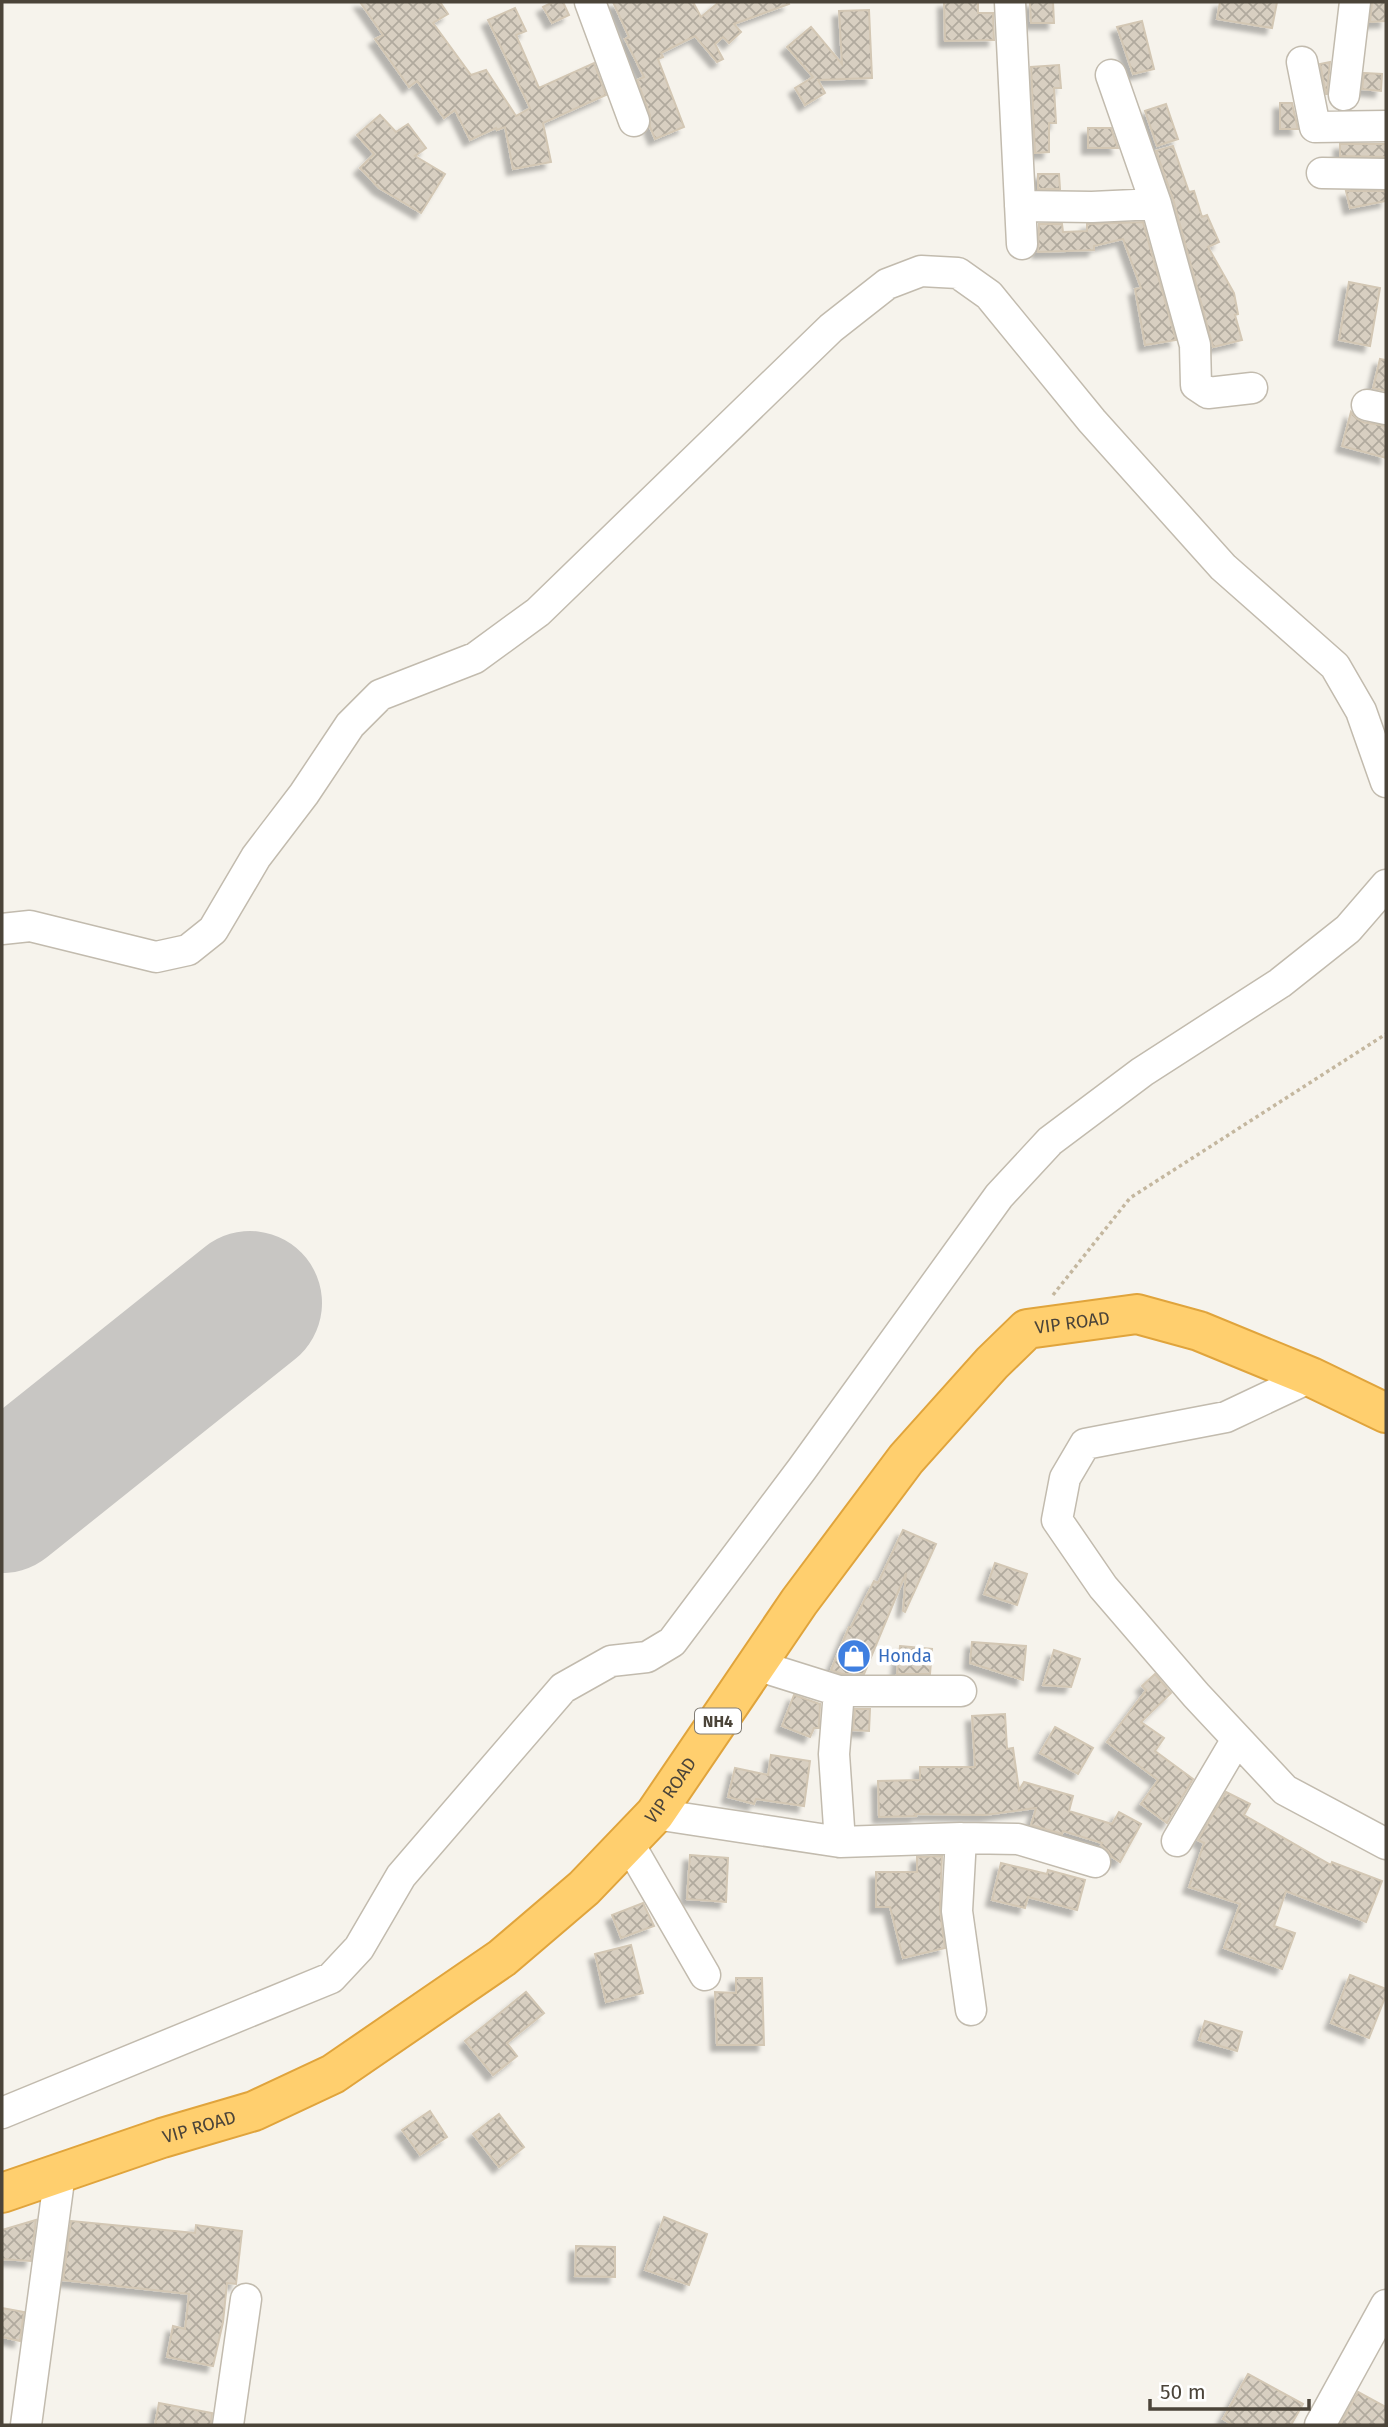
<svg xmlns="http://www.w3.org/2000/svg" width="1388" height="2427" font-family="'Fira Sans',sans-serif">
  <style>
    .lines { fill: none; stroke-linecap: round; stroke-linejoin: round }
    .runway { stroke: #c8c6c3; stroke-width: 144 }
    .building { fill: url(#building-cross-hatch); stroke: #d3c7b4; stroke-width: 2; filter: url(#shadow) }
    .minor-casing { stroke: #c2bbae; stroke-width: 33 }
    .highway-casing { stroke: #e0a43c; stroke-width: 42 }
    .path { stroke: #c4b79f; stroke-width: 3.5; stroke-dasharray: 3.5 3.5; stroke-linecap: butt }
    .minor { stroke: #fff; stroke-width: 30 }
    .highway { stroke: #ffcf6e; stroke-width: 38 }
    .labels { text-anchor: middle; stroke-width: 7; stroke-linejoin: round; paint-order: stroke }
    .shield { fill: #fff; stroke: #817c74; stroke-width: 2 }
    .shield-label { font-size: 16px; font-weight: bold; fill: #4b4439 }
    .street-label { font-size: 18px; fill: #4b4439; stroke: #fff }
    .shop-label { font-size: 18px; fill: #366cbe; stroke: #fff; text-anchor: start }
  </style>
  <defs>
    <pattern id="building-cross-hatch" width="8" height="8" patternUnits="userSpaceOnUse" patternTransform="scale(1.75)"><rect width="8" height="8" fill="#d8cfc1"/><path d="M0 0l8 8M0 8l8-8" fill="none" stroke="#b1aa9e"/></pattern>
    <filter id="shadow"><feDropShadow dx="-6" dy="6" stdDeviation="2" flood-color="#0004"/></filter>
  </defs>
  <rect width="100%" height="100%" fill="#f6f3ec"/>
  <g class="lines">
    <!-- runway -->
    <path class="runway" d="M2,1501l248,-198"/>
  </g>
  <!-- building -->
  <path class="building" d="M360,2h80l8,12 -15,9 38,52 15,-5 30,46 14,-8 -42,-88 27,-12 11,23 -10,4 23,53 55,-25 12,32 -63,28 8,39 -38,7 -8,-42 -8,3 -1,-2 -26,12 -15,-30 -11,8 -27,-37 -8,6 -34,-48 8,-4z
    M553,2h10l6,13 -17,8 -9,-16z
    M613,2h80l8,15 18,-15h69l1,2 -55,20 7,8 -12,11 -6,-6 -8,7 8,15 -6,3 -22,-26 -34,17 2,4 -5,2 26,68 -29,12 -5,-12v-12l-13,-35 7,-3 -19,-38 4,-2z
    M944,2h34v11h15l1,27 -49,1z
    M1030,2h23l1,21h-23z
    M1220,2h57l-5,26 -55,-9z
    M1372,2h13l1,19 -16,1z
    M869,10l3,68 -54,2 7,13 -20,12 -10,-17 18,-11 -26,-30 24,-20 31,37 -3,-53z
    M1142,21l12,48 -21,5 -16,-47z
    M1330,62l-3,32h-1l-6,-30z
    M1059,65l2,23h-7l2,35h-7v29l-14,1 -4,-86z
    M1364,73l18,1 -1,17 -19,-2z
    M1280,103h12l6,26h-18z
    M1166,104l12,35 -21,7 -12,-35z
    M380,115l16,17 12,-8 18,24 -11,8 30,18 -24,39 -42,-25 -19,-20 14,-14 -17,-19z
    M1088,128h23l7,20h-30z
    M1340,144h46v13l-46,-1z
    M1173,146l16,46 5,-1 8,26 5,-2 12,27 -11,5 26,46 4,21 -3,1 7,25 -29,7 -40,-148 -17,-48z
    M1038,174h21l1,15h-22z
    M1346,191h40v10l-36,7z
    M1143,222l33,118 -31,5 -10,-56 6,-1 -18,-49 -29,7v4l-56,2 1,-28h23l1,8 24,-1v-7z
    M1349,282l31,6 -10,58 -31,-6z
    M1380,359l6,1v31l-13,-3z
    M1351,412l5,6 7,4 23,4v32l-44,-12z
    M903,1530l33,14 -31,68 -2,-1 3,-38 -42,101h-22l-11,-4 18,-43h2l23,-46 4,2z
    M995,1563l32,11 -10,31 -33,-11z
    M972,1642l54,4 -3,34 -53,-17z
    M900,1646l32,3 -2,25h-33z
    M1054,1650l26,9 -9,28 -28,-2z
    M1155,1674l16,19 -30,29 23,16 -9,13 38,28 -26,44 -26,-19 17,-24 -51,-38 39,-52 -4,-4z
    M794,1695l26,9 -1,24h-5l-4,9 -28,-11z
    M855,1709h15l-1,22 -16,-1z
    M1005,1714l2,35 6,-1 6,42 5,-8 49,14 -4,15 43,13 7,-12 22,12 -21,38 -8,-5 -4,-6 -7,-6 1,-2 -39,-12 -1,3 -31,-9 5,-17 -51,7 -70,-1 1,2 -37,1 -1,-36 42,-1v-13h55l-3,-51z
    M1055,1727l38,21 -15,26 -38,-21z
    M771,1755l39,6 -6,45 -48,-7 -2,5 -26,-7 7,-29 33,7z
    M1226,1792l24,12 -6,11 87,50 1,-3 50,19 -16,41 -80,-31 -12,35 21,7 -13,36 -58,-21 16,-44 -51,-17 15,-44 -6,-3z
    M690,1855l38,3 -2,44 -39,-3z
    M942,1856l-2,54 5,38 -42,10 -13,-51h-14v-35h41v-15z
    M1001,1863l46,11 1,-4 37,10 -8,30 -49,-13 -3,11 -33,-8z
    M643,1903l11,23 -33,12 -9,-23z
    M631,1945l12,48 -37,9 -11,-48z
    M1350,1975l36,14v6l-17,43 -38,-15z
    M736,1978h26l2,67h-47l-2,-53 21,1z
    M526,1992l18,21 -37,30 10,13 -24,19 -28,-34z
    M1205,2021l37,11 -5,19 -38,-11z
    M430,2111l17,26 -27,18 -18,-25z
    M499,2114l25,33 -25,20 -26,-33z
    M664,2217l43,17 -18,51 -44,-15z
    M36,2220l-5,41 -29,-2v-29z
    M71,2221l124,12 1,-8 46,6 -6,53 -9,-1 -4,39 -10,44 -46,-9 6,-31 12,3 4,-35 -126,-14z
    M576,2246l39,1v30l-40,-1z
    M2,2308l22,4 -4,29 -18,-4z
    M1248,2374l55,30 -12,21h-58l-10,-6z
    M1358,2392l28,15v18h-46z
    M159,2403l53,10 -1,12h-56z"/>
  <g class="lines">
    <!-- minor casing -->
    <g class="minor-casing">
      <path id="minor" d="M590,2l44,119
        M1010,2l12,242
        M1302,62l13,65 71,-1
        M1111,75l45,129 39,141 1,40 12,8 44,-5
        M1344,95l11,-93
        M1322,173l64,1
        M1020,206l72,1 64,-3
        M1367,405l19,4
        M2,929l28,-3 126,31 32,-7 25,-20 43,-73 48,-63 46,-69 30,-30 95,-37 63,-46 293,-284 56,-44 34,-13 37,2 31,22 103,126 131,146 112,99 26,45 25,71
        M1311,1377l-85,40 -141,27 -20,34 -8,42 46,67 93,108 89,95 101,54
        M756,1665l83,26h122
        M839,1691l-5,63 6,88
        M655,1814l185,28 121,-4 57,1 77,23
        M961,1838l-4,73 14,99
        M1177,1841l60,-102
        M628,1842l77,133
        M2,2113l329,-135 28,-30 42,-72 162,-188 48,-27 36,-4 25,-15 130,-173 197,-273 51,-55 92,-69 138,-89 68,-54 38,-44
        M26,2425l34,-252
        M228,2425l18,-126
        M1320,2425l66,-120"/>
    </g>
    <!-- highway casing -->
    <g class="highway-casing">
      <g id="highway">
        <path id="s1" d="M2,2193l160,-55 92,-27 79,-37 169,-116 82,-70 71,-74 144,-212 107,-143 86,-96 35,-34 110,-15 62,17 112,46 75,36"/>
      </g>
    </g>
    <!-- path -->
    <path class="path" d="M1053,1295l77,-97 256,-164"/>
    <!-- minor -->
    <use href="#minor" class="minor"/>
    <!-- highway -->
    <use href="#highway" class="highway"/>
  </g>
  <!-- icons -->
  <defs>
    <g id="shop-disc" transform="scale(1.75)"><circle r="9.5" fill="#3f7fe0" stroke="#fff"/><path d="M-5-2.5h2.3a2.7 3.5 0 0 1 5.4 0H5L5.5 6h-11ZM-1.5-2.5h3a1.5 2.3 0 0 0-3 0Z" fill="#fff"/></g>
  </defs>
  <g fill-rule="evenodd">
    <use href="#shop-disc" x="854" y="1656"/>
  </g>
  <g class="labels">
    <!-- shield labels -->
    <rect class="shield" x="695" y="1708.5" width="46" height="25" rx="5"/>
    <g class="shield-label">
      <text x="718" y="1727">NH4</text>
    </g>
    <!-- street labels -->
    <g class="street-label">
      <text dy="6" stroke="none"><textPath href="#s1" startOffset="1426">VIP ROAD</textPath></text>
      <text dy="6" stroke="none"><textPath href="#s1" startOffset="796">VIP ROAD</textPath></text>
      <text dy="6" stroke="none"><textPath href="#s1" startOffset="208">VIP ROAD</textPath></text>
    </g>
    <!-- shop labels -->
    <g class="shop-label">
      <text x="878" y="1662">Honda</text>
    </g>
  </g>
  <!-- border -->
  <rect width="1388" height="2427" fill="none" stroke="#4b4439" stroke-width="7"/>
  <!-- scale -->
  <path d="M1150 2399v10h159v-10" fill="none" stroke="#4b4439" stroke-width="3.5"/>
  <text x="1160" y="2399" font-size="21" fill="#4b4439" stroke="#ffffff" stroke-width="5" paint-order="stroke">50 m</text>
</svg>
